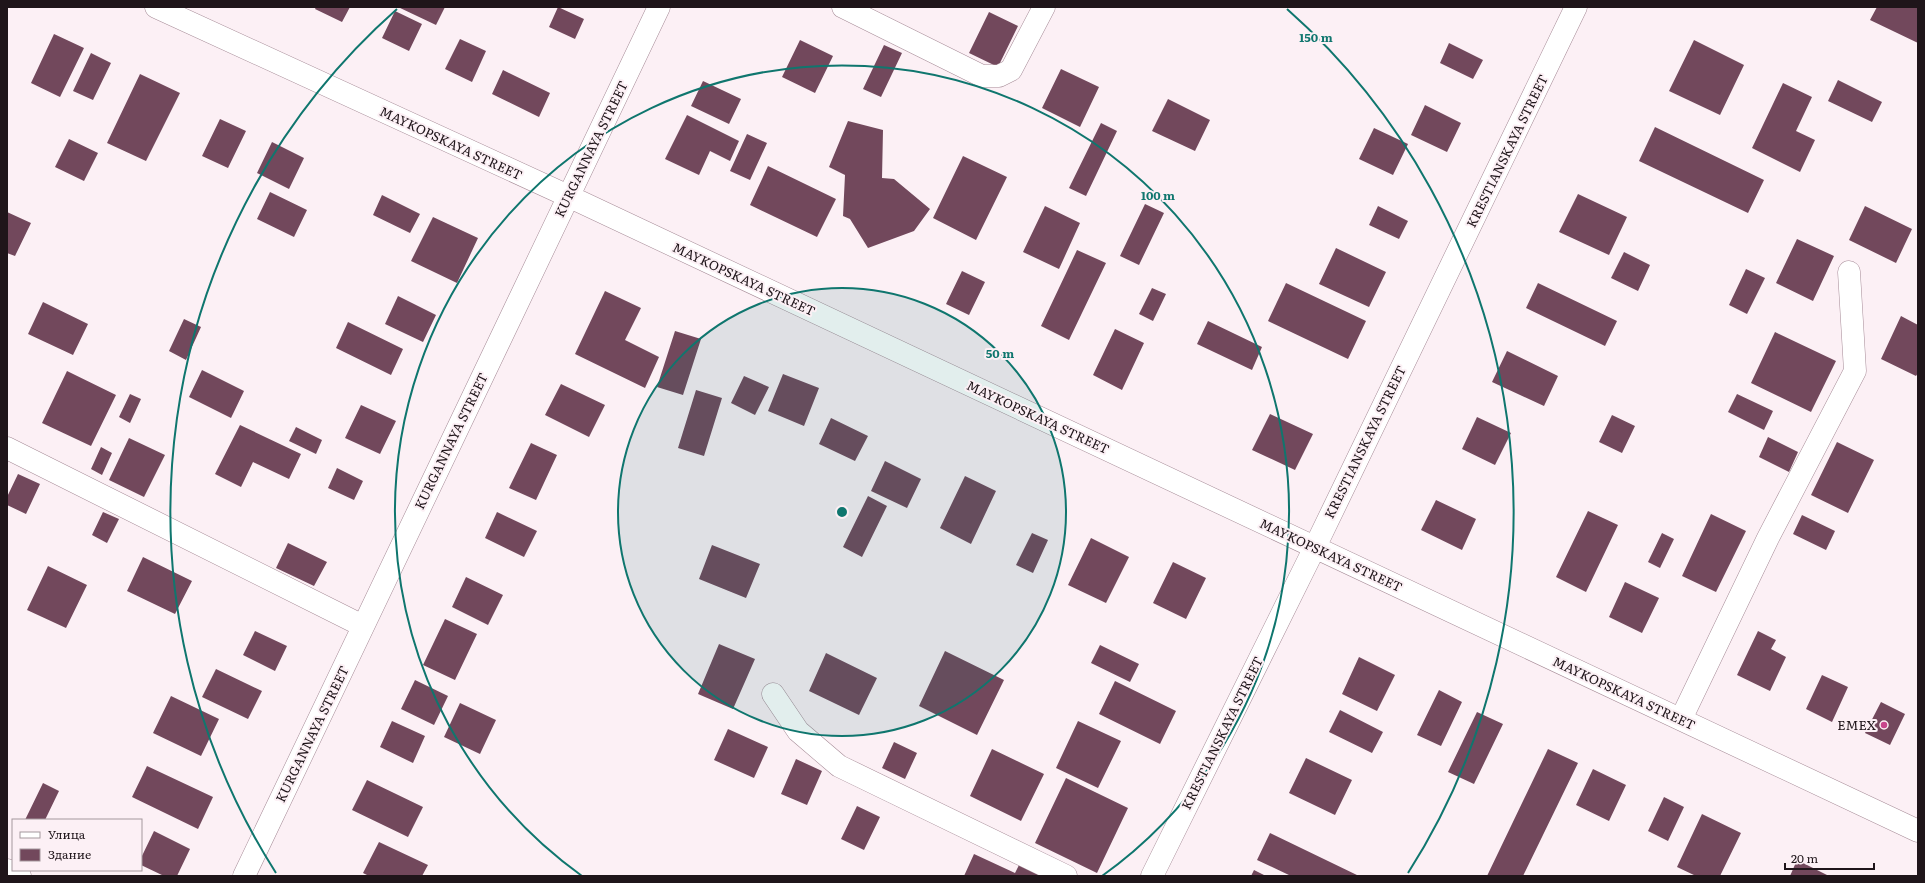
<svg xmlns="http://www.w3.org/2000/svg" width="1925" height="883" font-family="Literata,serif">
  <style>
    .building { fill: #72485c }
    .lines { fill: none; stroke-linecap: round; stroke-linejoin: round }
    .minor-casing { stroke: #a68b97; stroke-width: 23 }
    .minor { stroke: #fff; stroke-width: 22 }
    .ring { fill: none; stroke: #0f766e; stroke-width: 2 }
    .poi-dot { fill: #c8458c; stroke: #fcf0f5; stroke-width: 1.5 }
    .labels { text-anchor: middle; stroke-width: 4; stroke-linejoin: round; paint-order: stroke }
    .street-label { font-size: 13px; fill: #1f151a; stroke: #fcf0f5 }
    .poi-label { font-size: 13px; fill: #1f151a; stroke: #fcf0f5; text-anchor: end }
    .centre { fill: #0f766e; stroke: #fcf0f5; stroke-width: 2 }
    .ring-label { font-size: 12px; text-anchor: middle; font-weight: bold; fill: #0f766e; stroke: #fcf0f5; stroke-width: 4; stroke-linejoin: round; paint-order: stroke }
  </style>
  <rect width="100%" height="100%" fill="#fcf0f5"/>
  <!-- building -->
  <path class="building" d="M316,7h34l-8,15 -27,-13z
    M398,7h47l-9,18z
    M558,7l26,12 -9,20 -26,-12z
    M1877,7h41v36l-48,-23z
    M395,11l27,13 -13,27 -27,-13z
    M989,12l29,14 -20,41 -29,-14z
    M54,34l30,14 -24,49 -29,-14z
    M460,39l26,12 -14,31 -27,-13z
    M800,40l33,16 -18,37 -33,-16z
    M1694,40l50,25 -24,50 -51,-24z
    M1449,43l34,17 -10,19 -33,-16z
    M884,45l18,8 -21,44 -18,-8z
    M91,53l20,10 -18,37 -20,-9z
    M1061,69l38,18 -19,40 -38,-19z
    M503,70l47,23 -11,24 -47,-23z
    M140,74l40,19 -34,68 -39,-18z
    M1838,80l44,22 -10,20 -44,-21z
    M703,81l38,18 -12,25 -38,-18z
    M1783,83l29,14 -16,34 19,9 -15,32 -48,-24z
    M1168,99l42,21 -15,31 -43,-20z
    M1425,105l36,18 -14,29 -36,-17z
    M687,115l52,26 -9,20 -20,-10 -11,24 -34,-16z
    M220,119l26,12 -18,37 -26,-12z
    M848,121l35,9 -1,48 12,1 36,30 -16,22 -46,17 -18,-29 -7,-3 2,-41 -16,-8z
    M1101,123l16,8 -31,65 -17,-8z
    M1655,127l109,53 -16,33 -109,-52z
    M1374,128l34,16 -15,31 -34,-16z
    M747,134l20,9 -17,37 -20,-9z
    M69,139l29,14 -14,28 -29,-14z
    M272,142l32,16 -15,31 -32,-16z
    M963,156l44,21 -31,63 -43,-22z
    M768,166l68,33 -19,38 -67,-32z
    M270,192l37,18 -13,27 -37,-18z
    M1578,194l49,23 -18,38 -50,-23z
    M382,195l38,19 -10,19 -37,-18z
    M1145,204l19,9 -25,52 -19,-9z
    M1045,206l35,17 -21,46 -36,-17z
    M1378,206l30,15 -9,18 -30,-14z
    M1865,206l47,23 -16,34 -47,-23z
    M7,212l24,11 -16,33 -8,-3z
    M433,217l45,21 -21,45 -46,-22z
    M1797,239l37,17 -21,45 -37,-18z
    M1336,248l50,24 -17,35 -50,-23z
    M1077,250l29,13 -37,77 -28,-14z
    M1624,252l26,13 -12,26 -27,-13z
    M1746,269l19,9 -18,36 -18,-9z
    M962,271l23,11 -16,33 -23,-11z
    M1286,283l80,38 -18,38 -80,-38z
    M1538,283l79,38 -12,25 -79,-38z
    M1152,288l14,6 -13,27 -14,-7z
    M605,291l36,17 -16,32 34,17 -14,31 -70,-34z
    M398,296l38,19 -13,27 -38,-18z
    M43,302l45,22 -15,31 -45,-21z
    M1901,316l17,9v48l-2,3 -35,-17z
    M184,319l17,8 -15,33 -17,-9z
    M1208,321l54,26 -10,23 -55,-26z
    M348,322l55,27 -12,26 -55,-27z
    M1115,329l29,14 -22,47 -29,-15z
    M675,331l26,8 -18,56 -26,-8z
    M1775,332l61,29 -25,51 -60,-29z
    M1507,351l51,25 -14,30 -52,-24z
    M202,370l42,21 -13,27 -42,-21z
    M67,371l49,24 -25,51 -49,-23z
    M783,374l36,14 -15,38 -36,-15z
    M744,376l25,11 -14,28 -24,-12z
    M561,384l44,21 -16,32 -44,-22z
    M696,390l26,8 -18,58 -26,-8z
    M130,394l11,5 -11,24 -11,-6z
    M1737,394l36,17 -9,19 -36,-18z
    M361,405l35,16 -16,33 -35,-16z
    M1270,414l43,20 -18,36 -43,-20z
    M1612,415l23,11 -13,27 -23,-11z
    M1477,417l34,16 -16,32 -33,-16z
    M831,418l37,18 -13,25 -36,-17z
    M240,425l61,29 -12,25 -36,-17 -12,25 -26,-13z
    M296,427l26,13 -6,14 -27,-13z
    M1768,437l30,15 -9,20 -30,-15z
    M129,438l36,17 -21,42 -35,-17z
    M1837,442l37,18 -26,53 -37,-18z
    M531,443l26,12 -21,45 -27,-12z
    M101,447l11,6 -10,22 -11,-6z
    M885,461l36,18 -14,29 -36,-17z
    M337,468l26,13 -9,19 -26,-12z
    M18,474l22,10 -14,30 -19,-9v-8z
    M965,476l31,15 -25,53 -31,-16z
    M868,496l19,10 -25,51 -19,-10z
    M1436,500l40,19 -14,31 -41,-20z
    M1588,511l30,14 -32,67 -30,-15z
    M103,512l16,7 -12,24 -15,-8z
    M497,512l40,19 -13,26 -39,-19z
    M1711,514l35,17 -30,61 -34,-16z
    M1802,515l33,16 -9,19 -33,-16z
    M1032,533l16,7 -15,33 -17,-8z
    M1662,533l12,6 -14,29 -12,-6z
    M1091,538l38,19 -23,46 -38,-18z
    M288,543l39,19 -13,24 -38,-18z
    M712,545l48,19 -14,34 -47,-19z
    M143,557l49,24 -17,33 -48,-23z
    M1173,562l33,16 -20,41 -33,-16z
    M48,566l39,19 -21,43 -39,-18z
    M466,577l37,18 -15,30 -36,-18z
    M1625,582l34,16 -17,35 -33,-16z
    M445,619l32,15 -22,46 -32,-15z
    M255,631l32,15 -12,25 -32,-16z
    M1758,631l18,9 -5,9 15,8 -16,34 -33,-16z
    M719,644l36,15 -22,50 -35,-15z
    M1100,645l39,19 -9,18 -39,-19z
    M945,651l59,29 -27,55 -58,-29z
    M826,653l51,25 -18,37 -50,-24z
    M1359,657l36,18 -18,36 -35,-17z
    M216,669l46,22 -14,28 -46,-22z
    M1822,675l26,12 -16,35 -26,-13z
    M415,680l33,16 -14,29 -33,-16z
    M1115,681l61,30 -16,33 -61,-30z
    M1439,690l23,12 -21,44 -24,-11z
    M171,696l48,23 -18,37 -48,-23z
    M1881,702l24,12 -15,31 -25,-12z
    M460,703l36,17 -16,34 -36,-17z
    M1340,710l43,22 -11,21 -43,-21z
    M1477,712l26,12 -29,60 -26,-12z
    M392,721l33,15 -12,27 -33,-16z
    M1078,721l43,20 -23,47 -42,-20z
    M728,729l40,18 -14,31 -40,-18z
    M894,742l23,11 -12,26 -23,-11z
    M992,749l52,25 -23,47 -51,-25z
    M1548,749l30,14 -55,113h-36z
    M1306,758l46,22 -17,35 -46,-22z
    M796,759l26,12 -15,34 -26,-11z
    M147,766l66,31 -15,32 -66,-32z
    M1593,769l33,16 -17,36 -33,-16z
    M1066,778l62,30 -31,65 -62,-30z
    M367,780l56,27 -15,30 -56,-27z
    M43,783l16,8 -14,29h-20z
    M1664,797l20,10 -16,34 -20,-10z
    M857,806l23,11 -16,33 -23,-11z
    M1702,814l39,19 -21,43h-24l-19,-9z
    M154,831l36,18 -13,27h-13l-23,-11v-7z
    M1270,833l89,43h-68l-34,-16z
    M379,842l49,23 -6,11h-53l-6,-3z
    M974,854l41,19 4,-8 22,11h-77z
    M1797,860l32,16h-39z
    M1254,870l12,6h-15z"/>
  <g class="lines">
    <!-- minor casing -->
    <g class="minor-casing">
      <path id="minor" d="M156,7l412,189 1350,635
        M843,7l139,69h17l12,-6 33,-63
        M7,448l356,178
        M773,694l25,37 41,35 227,110
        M1681,719l87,-181 87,-167 -6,-99
        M7,870l13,6
        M244,876l415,-869
        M1152,876l163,-329 261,-540"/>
    </g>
    <!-- minor -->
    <use href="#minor" class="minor"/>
  </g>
  <!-- distance rings -->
  <circle cx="842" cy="512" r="224" fill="#0f766e" fill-opacity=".12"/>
  <g class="ring">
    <circle cx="842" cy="512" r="224"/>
    <path d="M582 876A447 447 0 1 1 1102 876"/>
    <path d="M276 873A671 671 0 0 1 397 9M1287 9A671 671 0 0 1 1408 873"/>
  </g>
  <!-- markers -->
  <circle class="poi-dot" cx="1884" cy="725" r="4"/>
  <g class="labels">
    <!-- street labels -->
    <g class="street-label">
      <text transform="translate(451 143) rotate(25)" y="5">MAYKOPSKAYA STREET</text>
      <text transform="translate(591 149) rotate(-64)" y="5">KURGANNAYA STREET</text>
      <text transform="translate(1507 151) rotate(-64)" y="5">KRESTIANSKAYA STREET</text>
      <text transform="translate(744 279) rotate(25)" y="5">MAYKOPSKAYA STREET</text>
      <text transform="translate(1038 417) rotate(25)" y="5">MAYKOPSKAYA STREET</text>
      <text transform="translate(451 441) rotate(-64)" y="5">KURGANNAYA STREET</text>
      <text transform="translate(1365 442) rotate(-64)" y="5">KRESTIANSKAYA STREET</text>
      <text transform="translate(1331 555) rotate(25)" y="5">MAYKOPSKAYA STREET</text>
      <text transform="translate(1624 693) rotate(25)" y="5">MAYKOPSKAYA STREET</text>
      <text transform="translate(1222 733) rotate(-64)" y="5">KRESTIANSKAYA STREET</text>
      <text transform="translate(312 734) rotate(-64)" y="5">KURGANNAYA STREET</text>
    </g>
    <!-- poi labels -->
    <g class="poi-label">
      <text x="1876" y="730">EMEX</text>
    </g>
  </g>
  <circle cx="842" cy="512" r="6" class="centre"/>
  <g class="ring-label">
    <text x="1316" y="42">150 m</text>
    <text x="1158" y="200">100 m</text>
    <text x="1000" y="358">50 m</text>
  </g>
  <!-- border -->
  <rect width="1925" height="883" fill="none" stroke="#1f151a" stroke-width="16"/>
  <!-- legend -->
  <rect x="12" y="819" width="130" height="52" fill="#fcf0f5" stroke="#a4989d"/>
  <rect x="20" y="832" width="20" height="6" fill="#ffffff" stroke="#a4989d"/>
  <text x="48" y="839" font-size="12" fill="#1f151a">Улица</text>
  <rect x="20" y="849" width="20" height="12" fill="#72485c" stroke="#a4989d"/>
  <text x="48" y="859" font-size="12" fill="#1f151a">Здание</text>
  <!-- scale -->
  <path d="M1785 863v6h89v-6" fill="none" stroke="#1f151a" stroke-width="2"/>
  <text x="1791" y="863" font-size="12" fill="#1f151a" stroke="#fcf0f5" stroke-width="3" paint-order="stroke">20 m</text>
</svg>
